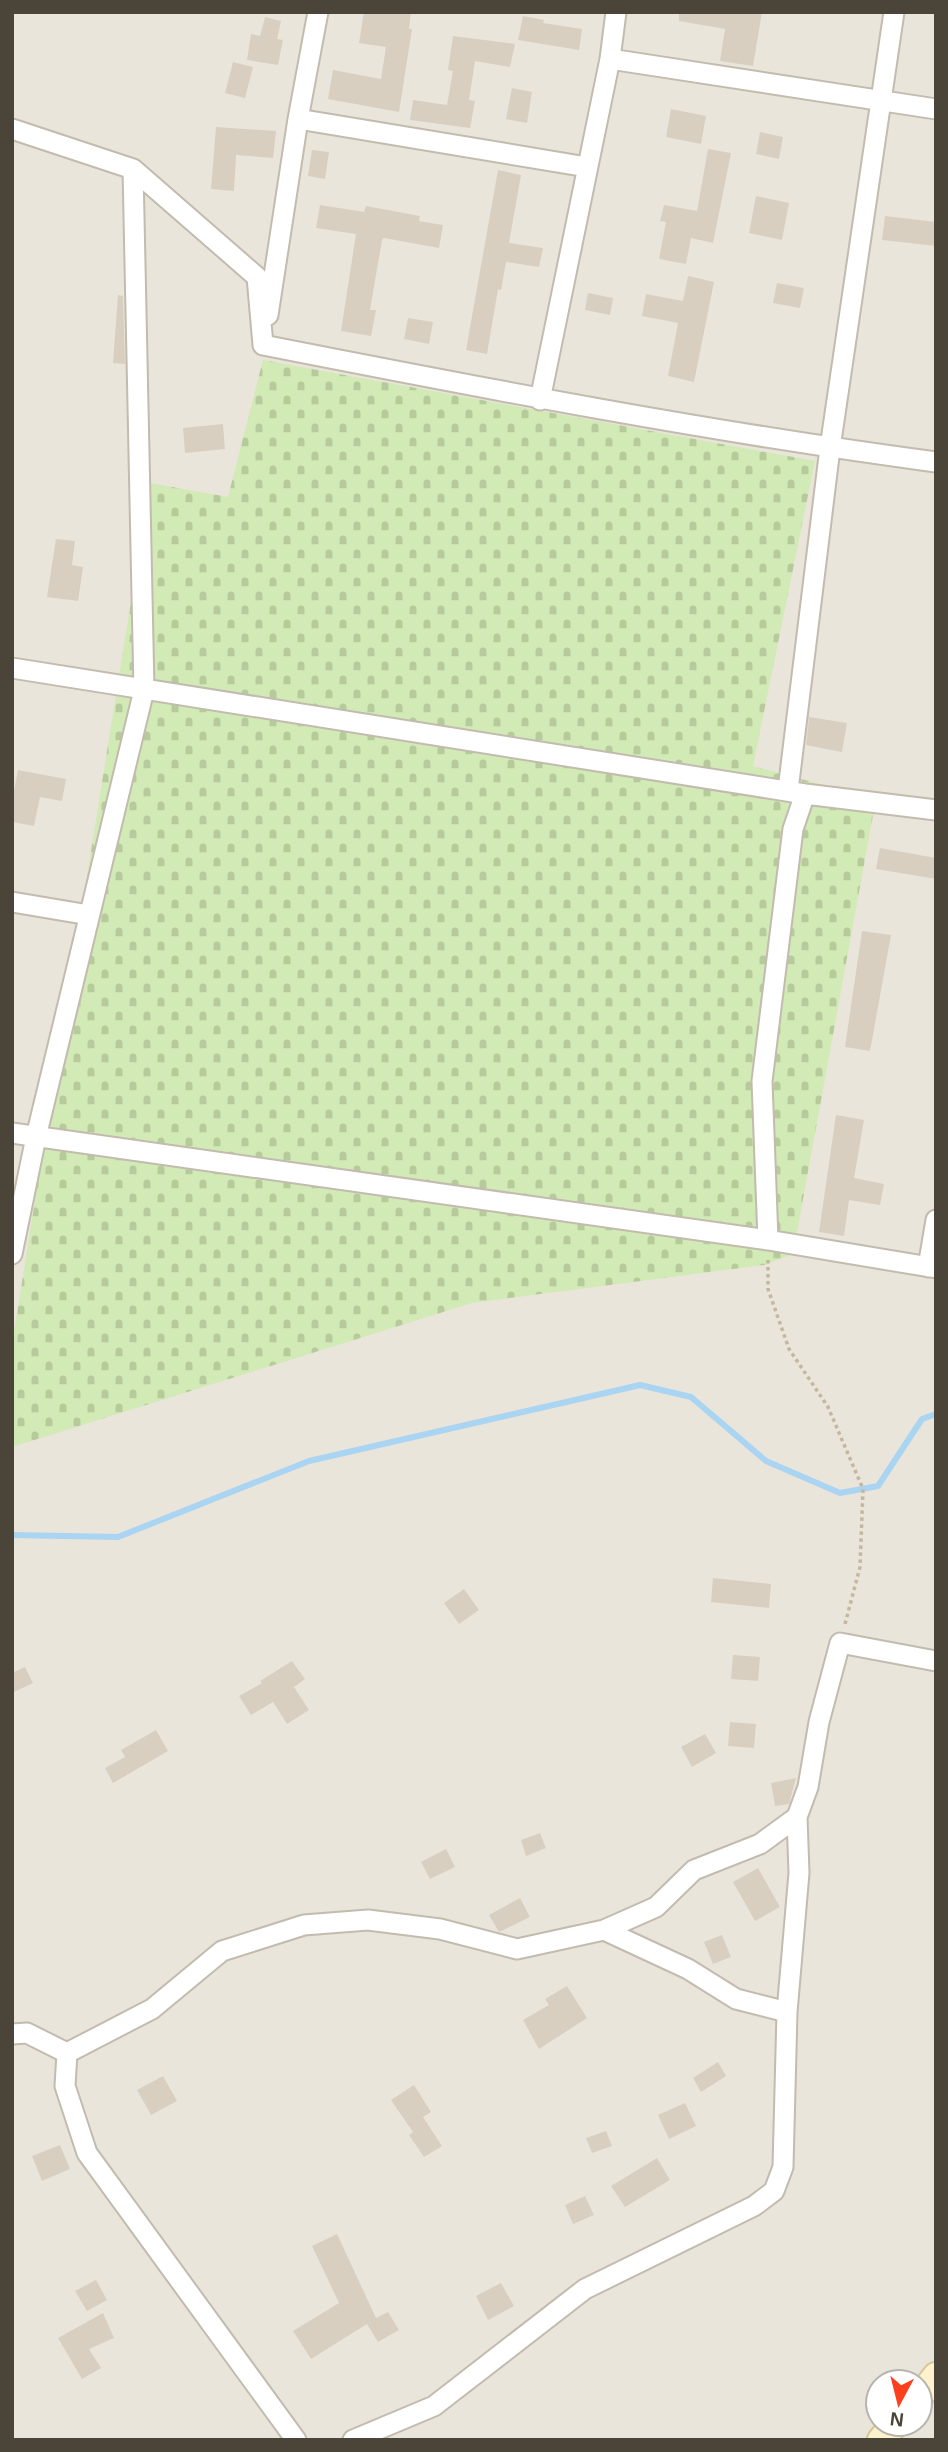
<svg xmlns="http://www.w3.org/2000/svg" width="948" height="2452" font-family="Helvetica,sans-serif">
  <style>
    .residential { fill: #eae5da; fill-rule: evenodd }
    .cemetery { fill: url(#cemetery-stones) }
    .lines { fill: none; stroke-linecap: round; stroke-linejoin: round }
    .stream { stroke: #a9d4f2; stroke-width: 6 }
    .building { fill: #d8cfc1 }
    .street-casing { stroke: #c2bbae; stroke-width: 23 }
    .secondary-casing { stroke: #d6c79b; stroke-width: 30 }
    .path { stroke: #c4b79f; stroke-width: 3.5; stroke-dasharray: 3.5 3.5; stroke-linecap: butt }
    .street { stroke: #fff; stroke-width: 19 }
    .secondary { stroke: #fff3cd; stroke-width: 26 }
  </style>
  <defs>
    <pattern id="cemetery-stones" width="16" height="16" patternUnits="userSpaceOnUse" patternTransform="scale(1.75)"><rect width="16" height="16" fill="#d2eab5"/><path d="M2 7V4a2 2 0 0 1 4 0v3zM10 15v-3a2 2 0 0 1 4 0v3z" fill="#b6ca9c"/></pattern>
  </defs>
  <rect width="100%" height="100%" fill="#f6f3ec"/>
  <!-- residential -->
  <path class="residential" d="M12,12h924v2428h-924zM878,2382h42v42h-42z"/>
  <!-- cemetery -->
  <path class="cemetery" d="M263,360l552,101 -62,305 123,33 -83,455 -29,11 -292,38 -460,144v-103l138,-861 78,14z"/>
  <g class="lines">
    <!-- stream -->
    <path class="stream" d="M12,1535l106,2 191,-76 331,-76 51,12 75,64 74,32 38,-7 44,-67 14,-5"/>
  </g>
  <!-- building -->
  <path class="building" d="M364,12h47l-2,17h3l-13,83 -71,-13 5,-29 48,9 5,-32 -27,-4z
    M679,12h83l-9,54 -33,-5 5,-32 -46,-8z
    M523,16l21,4 -1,3 39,6 -3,21 -61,-10z
    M265,17l16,4 -4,18 6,1 -5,25 -31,-5 4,-26 9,2z
    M453,36l62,8 -5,23 -35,-6 -6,39 6,1 -5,27 -60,-8 3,-20 34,5 6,-34 -5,-1z
    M233,62l20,5 -8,31 -20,-5z
    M512,88l20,4 -5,31 -21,-4z
    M671,109l35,7 -5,28 -35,-7z
    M216,127l60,4 -3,27 -37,-3 -2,36 -23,-2z
    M760,132l23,5 -4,22 -23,-5z
    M708,149l23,4 -18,90 -22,-5 -5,26 -27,-5 7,-37 -6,-1 4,-16 33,6z
    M312,150l17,2 -4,27 -17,-3z
    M498,170l23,5 -12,68 34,5 -4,19 -33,-5 -5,28 -3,-1 -11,65 -21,-4z
    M756,196l33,7 -7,37 -33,-7z
    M320,205l44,7 2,-6 54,10 -1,5 24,4 -4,23 -55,-10 -2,2 -12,70h6l-5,26 -30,-5 15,-97 -40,-6z
    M885,216l51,6v24l-54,-6z
    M688,276l26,6 -20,100 -26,-6 10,-53 -36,-7 4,-22 37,7z
    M777,283l27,5 -4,20 -27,-5z
    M588,293l25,5 -3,17 -25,-5z
    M118,295l5,1 2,68 -12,-1z
    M408,318l25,4 -4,22 -25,-5z
    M223,424l2,25 -40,4 -2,-25z
    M56,539l19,2 -3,24 11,2 -5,34 -31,-4z
    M809,717l38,6 -5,29 -36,-7z
    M18,770l48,9 -4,22 -22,-4 -6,29 -22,-4v-21z
    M880,848l56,10v21l-60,-10z
    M862,931l29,4 -21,116 -25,-4z
    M836,1115l28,5 -10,58 30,6 -4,21 -31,-5 -5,36 -25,-4z
    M713,1578l58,6 -2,24 -58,-6z
    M464,1589l15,21 -20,14 -15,-21z
    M733,1655l27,2 -2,24 -27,-2z
    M292,1661l13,18 -11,8 15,23 -22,14 -14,-22 -22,13 -12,-19 23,-13 -2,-2z
    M25,1667l8,16 -21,10v-20z
    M730,1722l26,2 -2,24 -26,-2z
    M156,1730l12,21 -55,32 -8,-15 20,-11 -4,-7z
    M705,1734l11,19 -24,14 -11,-20z
    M796,1778l-7,26 -14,2 -4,-23z
    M540,1833l6,15 -20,8 -5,-16z
    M446,1849l9,18 -25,12 -9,-17z
    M758,1868l22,39 -25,14 -22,-39z
    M520,1898l10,19 -31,15 -10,-17z
    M722,1935l9,22 -18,7 -9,-22z
    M567,1986l20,32 -48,31 -16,-29 26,-15 -4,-6z
    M718,2062l8,14 -25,16 -8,-14z
    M163,2076l14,25 -26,14 -14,-25z
    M414,2085l17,27 -8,5 19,29 -18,11 -15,-22 4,-3 -22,-32z
    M685,2103l11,23 -27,13 -11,-24z
    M606,2131l6,15 -20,7 -6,-15z
    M60,2145l10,24 -28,12 -10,-25z
    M657,2158l13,22 -45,27 -14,-21z
    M585,2196l9,19 -21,9 -8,-19z
    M337,2234l39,84 12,-6 11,18 -21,12 -11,-18 -56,35 -18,-28 46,-28 -27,-57z
    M96,2280l11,20 -20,11 -12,-20z
    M501,2283l13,23 -26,14 -12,-24z
    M103,2313l11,25 -25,11 12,19 -19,11 -24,-41z"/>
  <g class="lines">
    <!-- street casing -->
    <g class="street-casing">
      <path id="street" d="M610,59l326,50
        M298,119l289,48
        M12,129l121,40 124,108 6,68
        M268,315l30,-196 20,-107
        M263,345c224,44 447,87 673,117
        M540,400l70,-341 6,-47
        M12,668l793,126 131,16
        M788,790l42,-342 64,-436
        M12,902l77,13
        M12,1133l756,107 168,28
        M768,1240l-6,-159 31,-252 12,-35
        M12,1254l24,-117 108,-447 -11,-521
        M928,1267l8,-47
        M604,1930l84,39 48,30 51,13
        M12,2034l15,-1 40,20 85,-44 70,-58 82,-26 64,-5 72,9 77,20 87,-19 52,-23 38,-37 66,-26 37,-27 11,-30 11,-65 21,-79 96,18
        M67,2053l-2,33 22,67 209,287
        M353,2440l81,-34 151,-117 169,-83 20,-15 9,-24 4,-155 12,-139 -2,-56"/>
    </g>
    <!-- secondary casing -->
    <g class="secondary-casing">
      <path id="secondary" d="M920,2396l16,-20
        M881,2440l14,-16"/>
    </g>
    <!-- path -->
    <path class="path" d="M768,1260v29l21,60 39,58 35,82 -3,78 -15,57"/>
    <!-- street -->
    <use href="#street" class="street"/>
    <!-- secondary -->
    <use href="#secondary" class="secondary"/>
  </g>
  <!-- border -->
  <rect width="948" height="2452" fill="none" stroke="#4b4439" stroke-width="28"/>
  <!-- north arrow -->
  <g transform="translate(899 2403) rotate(187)"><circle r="33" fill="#ffffff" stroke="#b7b4b0" stroke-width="2"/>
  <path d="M0-5L12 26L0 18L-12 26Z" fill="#fc3f1d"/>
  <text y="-10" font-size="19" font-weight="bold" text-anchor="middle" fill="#4b4439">N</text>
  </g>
</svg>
